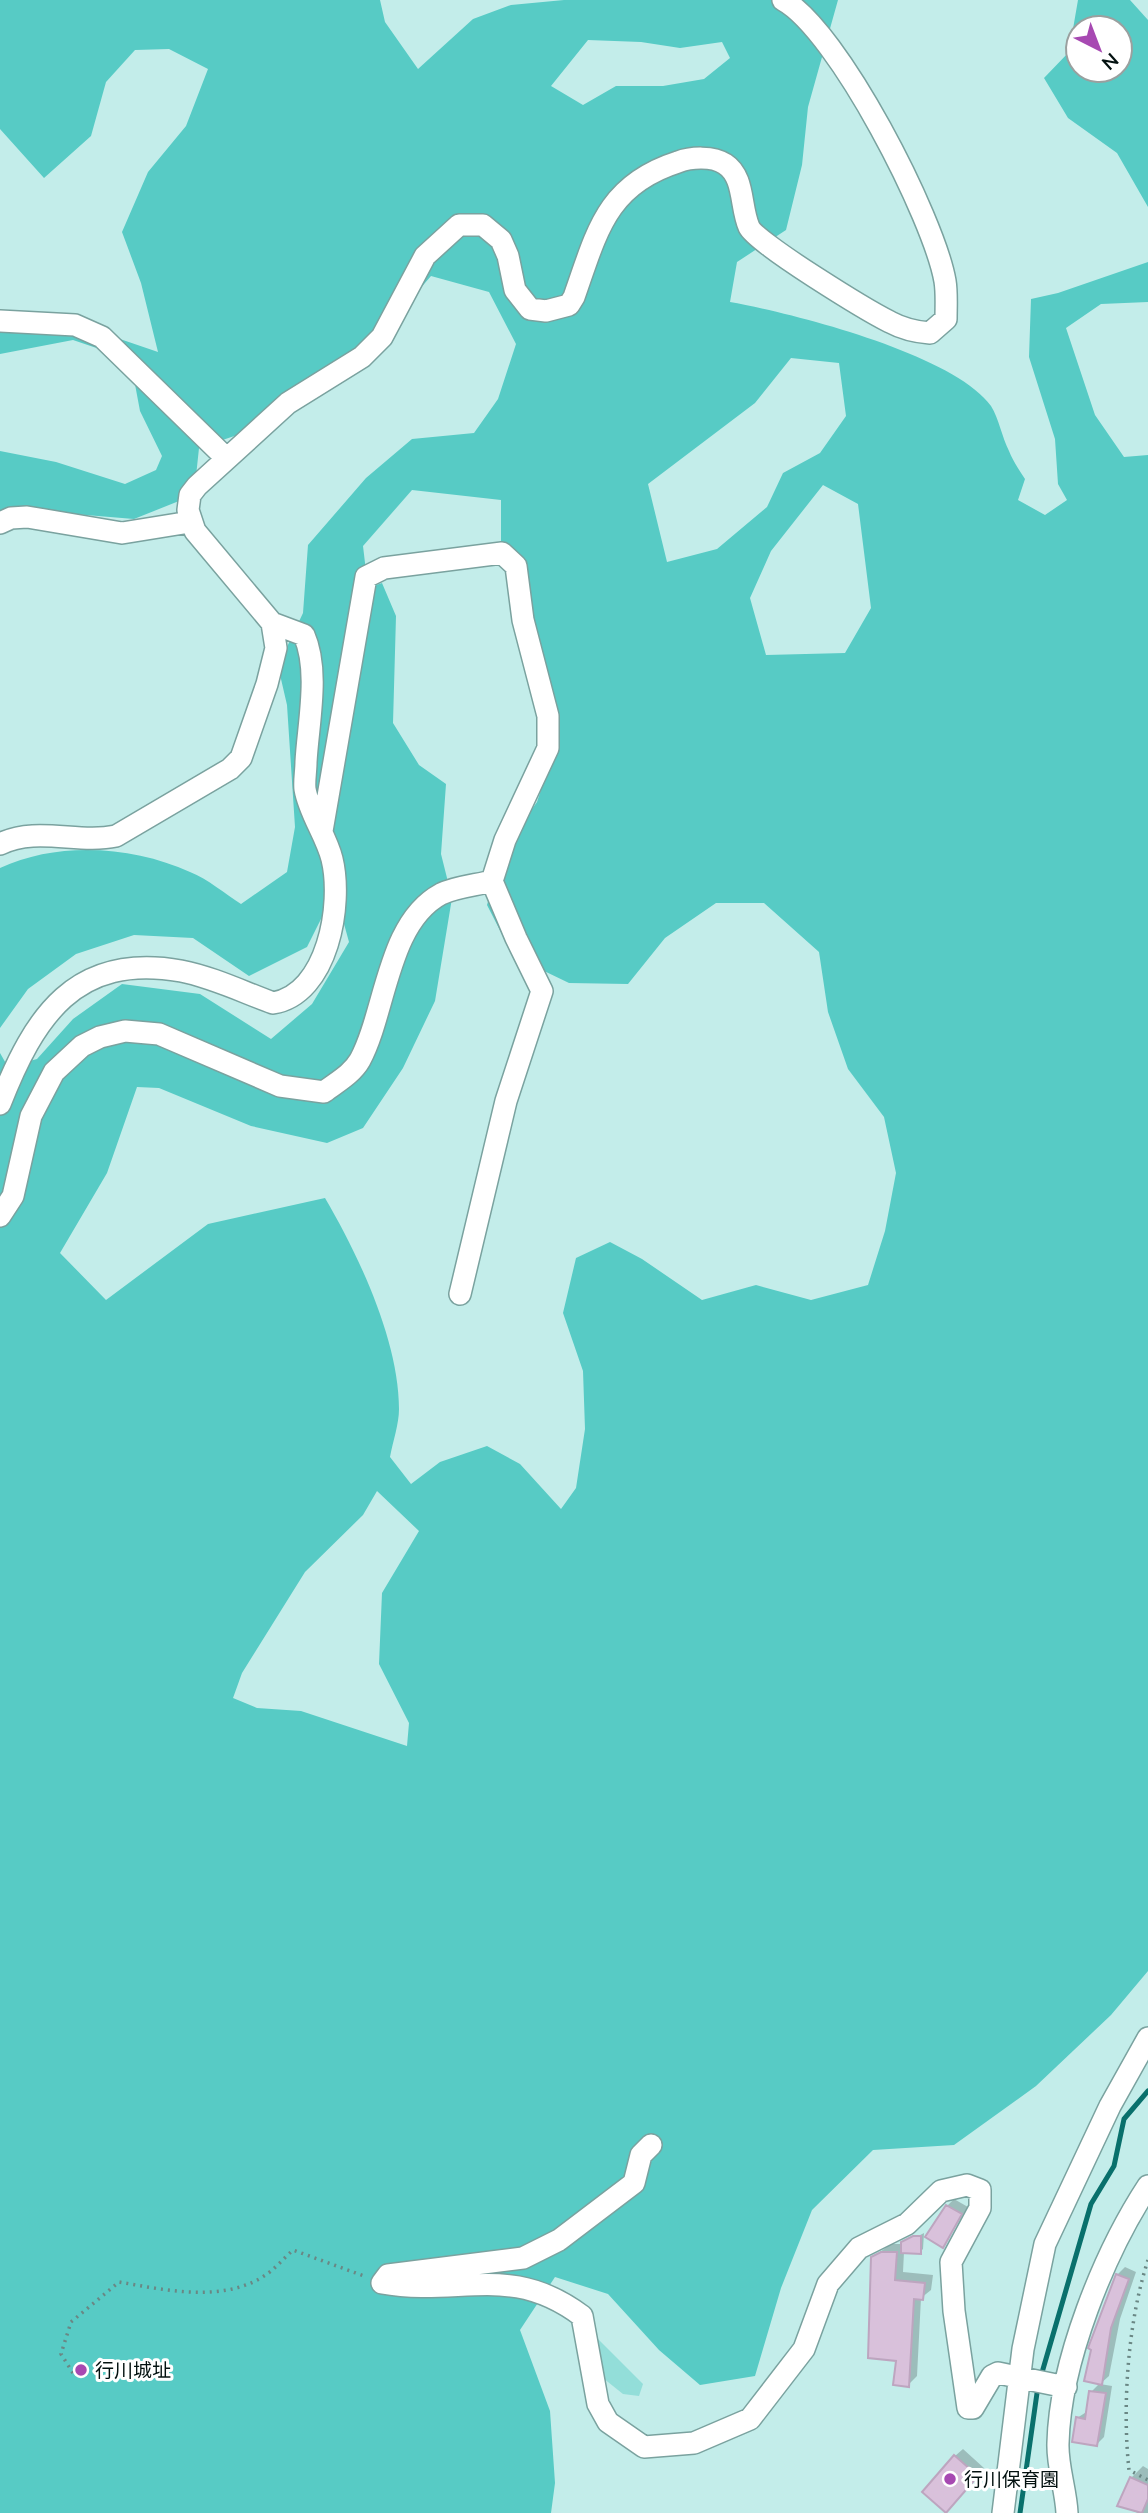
<svg xmlns="http://www.w3.org/2000/svg" width="1148" height="2513" font-family="Mulish,'Noto Sans JP',sans-serif">
  <style>
    .green { fill: #93ded9 }
    .forest { fill: #57cbc5; fill-rule: evenodd }
    .shadow { fill: #0003 }
    .lines { fill: none; stroke-linecap: round; stroke-linejoin: round }
    .stream { stroke: #09706c; stroke-width: 5 }
    .building { fill: #d9c1db; stroke: #bda5bf; stroke-width: 2 }
    .street-casing { stroke: #7aa29f; stroke-width: 24 }
    .path { stroke: #6a8784; stroke-width: 3.5; stroke-dasharray: 2 5; stroke-linecap: butt }
    .street { stroke: #fff; stroke-width: 21 }
    .poi-dot { fill: #a749b2; stroke: #fff; stroke-width: 2.5 }
    .labels { text-anchor: middle; stroke-width: 6; stroke-linejoin: round; paint-order: stroke }
    .poi-label { font-size: 19px; fill: #031110; stroke: #fff; text-anchor: start }
  </style>
  <rect width="100%" height="100%" fill="#c3edea"/>
  <!-- green -->
  <path class="green" d="M593,2334l50,50 -4,12 -16,-2 -25,-20z"/>
  <!-- forest -->
  <path class="forest" d="M0,0h380l5,22 33,47 55,-50 38,-14 53,-5h274l-30,107 -6,58 -16,65 -49,32 -7,40c62,11 224,52 261,104 8,13 11,31 18,45 4,10 10,19 16,28l-7,21 27,15 22,-15 -9,-16 -3,-45 -26,-82 2,-58 27,-6 90,-31v40l-47,2 -35,24 29,87 29,42 24,-2v1516l-37,44 -75,71 -82,59 -81,5 -61,60 -31,78 -26,88 -55,9 -41,-35 -51,-56 -53,-17 -35,53 30,81 5,72 -4,30h-551v-1460l8,14 29,-8 36,-40 49,-35 78,10 71,45 41,-35 37,-62 -14,-51 -28,56 -58,29 -56,-38 -59,-3 -58,19 -48,35 -28,39v-160c58,-27 133,-22 190,4 18,7 35,22 51,32l46,-32 8,-45 -8,-122 -9,-39 25,-53 5,-68 58,-67 46,-39 62,-6 24,-34 18,-55 -27,-52 -58,-16 -38,44 -138,109 -56,19 -5,47 -60,24 -72,-6 -37,-7 -25,6v-61l56,11 69,22 31,-14 6,-14 -22,-45 -6,-32 -11,-22 -50,-17 -73,14v-29h79l79,27 -17,-69 -19,-51 26,-60 38,-46 22,-57 -39,-20 -34,1 -29,32 -15,54 -47,42 -44,-49zM588,40l53,2 39,6 42,-6 8,16 -26,21 -41,7h-47l-33,19 -32,-19zM791,358l48,5 7,53 -26,37 -37,20 -16,34 -50,42 -50,13 -19,-78 107,-81zM823,485l35,19 13,104 -26,45 -79,2 -16,-57 21,-47zM412,490l89,10v50l55,194 -19,58 -34,48 -16,55 26,51 56,27 59,1 37,-46 51,-35h48l55,49 9,60 20,57 36,48 12,56 -11,58 -17,54 -57,15 -55,-15 -54,15 -60,-41 -32,-17 -34,16 -13,55 20,58 2,58 -9,59 -15,21 -41,-45 -33,-18 -47,16 -29,22 -21,-27c3,-16 9,-33 9,-48 0,-68 -40,-153 -74,-211l-117,26 -102,76 -46,-47 47,-80 30,-86 22,1 92,38 76,17 36,-15 40,-60 32,-67 17,-103 -11,-44 5,-70 -27,-19 -26,-42 3,-107 -14,-33 -14,5 -5,-42zM377,1491l42,40 -37,62 -3,71 30,59 -2,23 -106,-35 -44,-3 -24,-10 9,-25 63,-101 58,-57z
    M1078,0h52l18,20v187l-31,-54 -49,-35 -24,-40 25,-26zM1078,28h42v42h-42z"/>
  <!-- shadow -->
  <path class="shadow" d="M954,2199l14,8 -25,39 4,-40z
    M924,2233l-1,16 -3,3h-16l-1,20 30,3 -2,15 -10,8 -4,78 -9,9 -10,-26 -25,-102 18,-13h12z
    M1125,2267l11,5 -16,47 -11,57 -9,8 12,2 -8,51 -7,7 -20,-26 11,-7 3,-19 9,-9 17,-108z
    M963,2449l21,19 -31,35 2,-47z
    M1143,2466l5,3v44h-10l-19,-8 12,-27z"/>
  <g class="lines">
    <!-- stream -->
    <path class="stream" d="M1041,2376l50,-172 23,-38 10,-47 24,-28
      M1020,2513l18,-127"/>
  </g>
  <!-- building -->
  <path class="building" d="M946,2205l16,9 -19,34 -18,-11z
    M913,2236h8v18l-20,-1v-11z
    M881,2252h16l-2,28 30,3 -2,17 -9,-1 -5,88 -16,-2 3,-24 -28,-3 3,-101z
    M1116,2274l13,5 -18,49 -9,57 -18,-4 7,-31 -3,-2z
    M1089,2391l17,2 -9,53 -25,-4 4,-25 9,2z
    M954,2455l24,21 -32,37 -24,-21z
    M1130,2477l18,8v14l-6,14 -25,-7z"/>
  <g class="lines">
    <!-- street casing -->
    <g class="street-casing">
      <path id="street" d="M0,321l75,4 27,12 123,120
        M0,523l11,-5 16,-1 95,16 68,-11
        M322,831l44,-254 18,-9 118,-15 14,13 7,54 25,96v32l-43,92 -13,41 24,57 26,53 -36,110 -46,193
        M0,844c36,-18 78,0 116,-8l114,-67 11,-11 26,-74 9,-36 -4,-25
        M0,1104c34,-87 75,-152 181,-133 31,6 62,21 92,32 55,-9 70,-99 59,-144 -6,-24 -23,-46 -27,-70 -1,-8 1,-18 1,-27 2,-38 14,-91 -2,-127l-32,-12 -77,-92 -7,-21 2,-15 7,-9 91,-83 74,-46 20,-20 43,-81 34,-31h24l18,15 7,16 7,34 15,19 16,2 23,-6 5,-8c23,-65 32,-112 104,-135 13,-5 35,-6 47,2 20,13 15,43 24,63 7,16 119,84 141,95 13,7 26,10 40,11l16,-14c0,-12 1,-26 -1,-38 -11,-63 -107,-251 -162,-281
        M0,1216l13,-20 18,-80 23,-44 28,-26 18,-9 25,-6 34,3 121,52 44,6c13,-10 28,-18 36,-32 26,-48 27,-137 81,-166 14,-7 36,-9 51,-13
        M651,2145l-10,10 -7,28 -75,57 -36,18 -135,17 -6,8c78,14 128,-21 200,33l16,88 10,18 36,25 50,-4 56,-24 54,-70 24,-65 31,-36 48,-24 34,-33 26,-6 13,5v18l-29,54 3,49 14,97h5l19,-32 6,-3 68,14
        M1003,2513l20,-164 22,-105 65,-138 38,-68
        M1067,2513c-1,-23 -10,-47 -9,-70 2,-81 46,-190 90,-257"/>
    </g>
    <!-- path -->
    <path class="path" d="M1148,2260c-20,61 -26,145 -19,210l19,10
      M73,2373l-12,-19 10,-32 48,-40c46,8 103,21 145,-6 10,-6 19,-17 29,-26l71,26"/>
    <!-- street -->
    <use href="#street" class="street"/>
  </g>
  <!-- markers -->
  <g class="poi-dot">
    <circle cx="81" cy="2370" r="7"/>
    <circle cx="950" cy="2479" r="7"/>
  </g>
  <g class="labels">
    <!-- poi labels -->
    <g class="poi-label">
      <text x="95" y="2377">行川城址</text>
      <text x="964" y="2486">行川保育園</text>
    </g>
  </g>
  <!-- north arrow -->
  <g transform="translate(1099 49) rotate(138)"><circle r="33" fill="#ffffff" stroke="#9aa09f" stroke-width="2"/>
  <path d="M0-5L12 26L0 18L-12 26Z" fill="#a749b2"/>
  <text y="-10" font-size="19" font-weight="bold" text-anchor="middle" fill="#031110">N</text>
  </g>
</svg>
